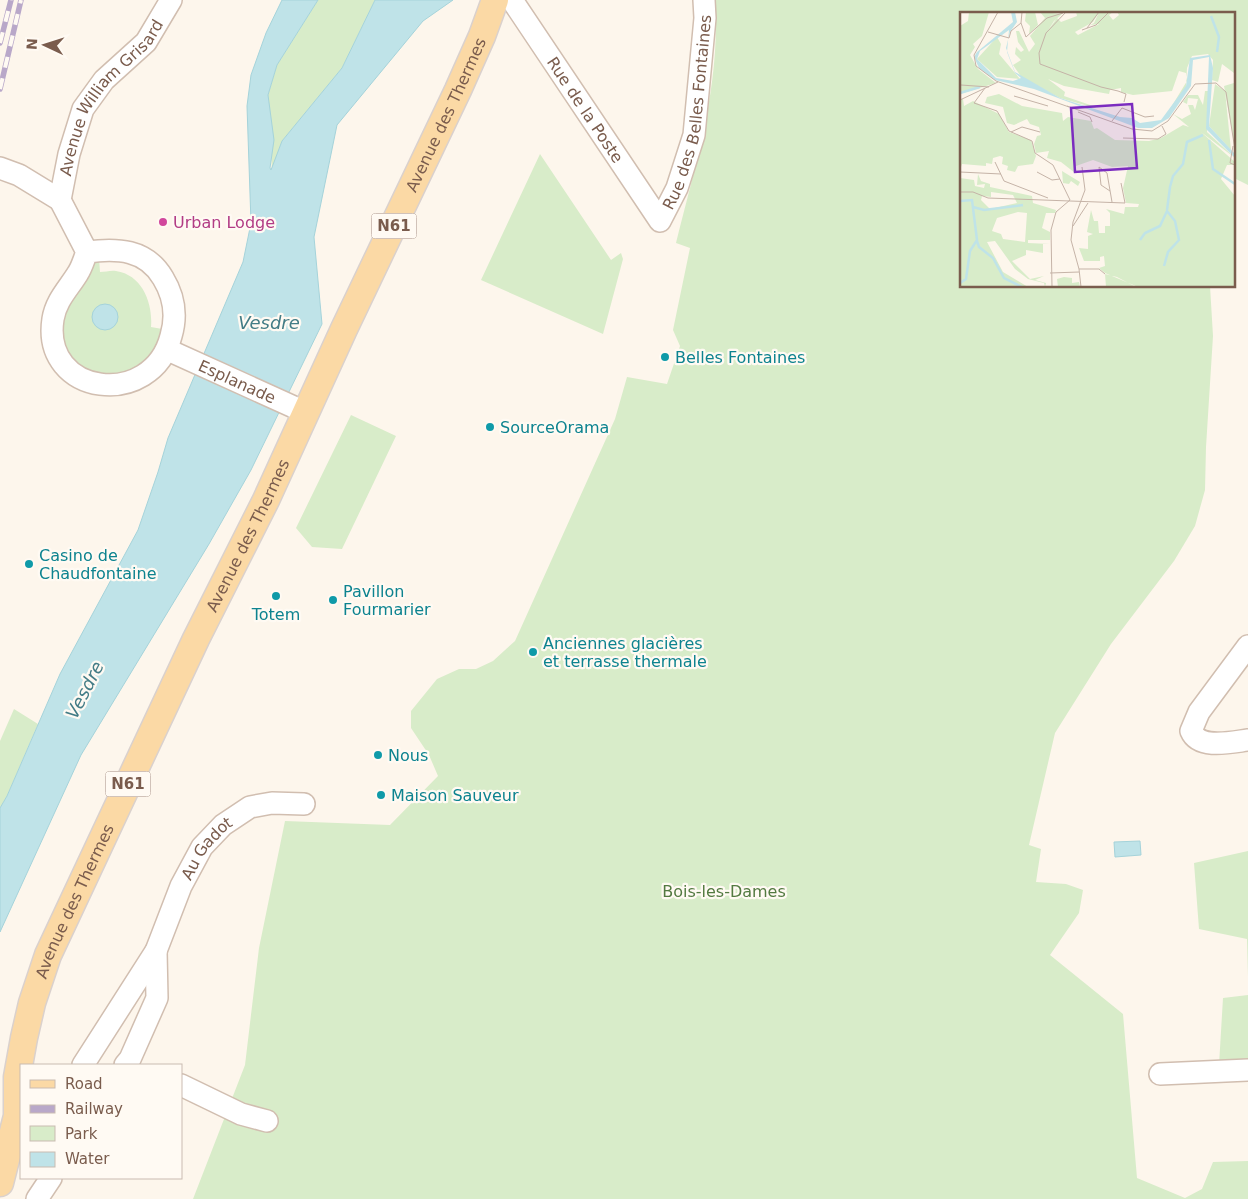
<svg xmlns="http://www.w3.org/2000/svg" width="1248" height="1199" font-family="'DejaVu Sans',sans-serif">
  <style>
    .green { fill: #d8ecc9 }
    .water { fill: #bfe3e8; stroke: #a5d3da }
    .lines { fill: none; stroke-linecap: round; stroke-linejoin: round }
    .minor-casing { stroke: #d1beb0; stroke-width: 24 }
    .major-casing { stroke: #dad1cd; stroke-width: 29 }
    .minor { stroke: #fff; stroke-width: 21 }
    .major { stroke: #fbd9a5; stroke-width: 26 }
    .rail-casing { stroke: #b9a8c9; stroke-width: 5.5 }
    .rail { stroke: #fffaf3; stroke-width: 4; stroke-dasharray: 11; stroke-linecap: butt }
    .hotel-dot { fill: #d1479c; stroke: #fffaf3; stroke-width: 2 }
    .culture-dot { fill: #0f9aa8; stroke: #fffaf3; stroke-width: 2 }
    .labels { text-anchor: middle; stroke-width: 4.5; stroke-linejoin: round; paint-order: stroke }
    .shield { fill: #fffaf3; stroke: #a28b7f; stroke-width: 1 }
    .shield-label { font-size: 15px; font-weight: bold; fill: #7a5c4d }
    .street-label { font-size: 16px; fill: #7a5c4d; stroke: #fffaf3 }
    .hotel-label { font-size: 16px; fill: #b23c85; stroke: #fffaf3; text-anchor: start }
    .culture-label { font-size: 16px; fill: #0d838f; stroke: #fffaf3; text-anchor: start }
    .park-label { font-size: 16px; fill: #537a41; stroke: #fffaf3 }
    .water-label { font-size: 18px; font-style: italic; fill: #437c86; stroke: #fffaf3 }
    .inset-river { fill: none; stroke: #bfe3e8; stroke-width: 2.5 }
    .inset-road { fill: none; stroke: #c5b3a7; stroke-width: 1 }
    .view { fill: #7b2cbf; fill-opacity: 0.15; stroke: #7b2cbf; stroke-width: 2.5 }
    .inset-edge { fill: none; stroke: #7a5c4d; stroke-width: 2.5 }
  </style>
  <rect width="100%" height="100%" fill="#fdf6ec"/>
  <!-- green -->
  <path class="green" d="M318,0h57l-33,68 -60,73 -10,30 -4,-76 9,-30z
    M715,0h533v185l-14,-7v-164h-272v272h248l3,50 -7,111 -1,43 -10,36 -21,35 -63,83 -56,89 -26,112 12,4 -5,33 30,2 17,6 -4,23 -29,42 73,59 14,164 48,20 17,-9 11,-27 35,-1v38h-1055l52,-134 14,-117 26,-127 105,4 48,-49 -9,-21 -18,-27v-17l26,-32 22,-10h17l17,-8 22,-20 100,-222 12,-42 40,7 13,-38 -7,-16 17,-82 -14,-5c20,-80 45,-160 39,-243z
    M540,154l71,106 10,-7 2,6 -20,75 -122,-54z
    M99,258l1,14c5,0 11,-2 16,-1 27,4 37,33 35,56l17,3 -3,11 -33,35 -39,2 -29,-23 -4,-43 30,-46z
    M351,415l45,21 -54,113 -30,-2 -16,-19z
    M14,709l24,15 -31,72 -7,12v-67z
    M1248,851v126l-1,-38 -48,-10 -5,-66z
    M1248,995v67l-29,3 4,-67z"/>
  <!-- water -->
  <path class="water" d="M282,0h36l-41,65 -9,30 6,45 -4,28 1,2 11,-29 60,-73 33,-68h78l-30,21 -86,104 -23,112 8,87 -71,146 -42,74 -128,211 -81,177v-124l7,-12 53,-122 78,-144 20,-58 10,-34 75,-176 8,-39 -4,-117 4,-31 15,-42z
    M92 317a13 13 0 1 1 26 0a13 13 0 1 1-26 0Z
    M1140,841l1,14 -26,2 -1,-15z"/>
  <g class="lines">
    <!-- minor casing -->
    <g class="minor-casing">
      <g id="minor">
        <path id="s1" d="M512,0l148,221 17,-33 17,-53 11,-117 -1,-18"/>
        <path d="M0,168l19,7 41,25"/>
        <path d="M60,200l27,52c-3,7 -5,15 -9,21 -9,15 -22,27 -25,46 -12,77 99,91 118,17 6,-20 3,-40 -8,-58 -17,-29 -46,-30 -76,-26"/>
        <path id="s2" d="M60,200l9,-46 14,-45 21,-29 42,-38 25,-42"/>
        <path id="s3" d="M168,350l139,63"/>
        <path d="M1248,646l-49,66 -8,19c8,19 41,11 57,9"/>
        <path id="s4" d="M83,1065l73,-114 25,-65 21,-39 21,-22 27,-18 22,-4 32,1"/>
        <path d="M125,1065l5,-6 27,-61 -1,-47"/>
        <path d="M1160,1074l88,-4"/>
        <path d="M181,1085l60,29 26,7"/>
        <path d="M37,1199l14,-21"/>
      </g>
    </g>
    <!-- major casing -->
    <g class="major-casing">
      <g id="major">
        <path id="s5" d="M0,1183l17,-67v-39l7,-39 8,-35 16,-48 148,-316 70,-139 78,-171 114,-239 24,-54 13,-36"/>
      </g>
    </g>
    <!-- minor -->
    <use href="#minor" class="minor"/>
    <!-- major -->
    <use href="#major" class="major"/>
    <!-- rail casing -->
    <g class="rail-casing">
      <path id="rail" d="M0,43l11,-43
        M0,89l21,-89"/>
    </g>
    <!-- rail -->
    <use href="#rail" class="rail"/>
  </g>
  <!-- markers -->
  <circle class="hotel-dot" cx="163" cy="222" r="5"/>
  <g class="culture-dot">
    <circle cx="665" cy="357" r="5"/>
    <circle cx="490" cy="427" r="5"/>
    <circle cx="29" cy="564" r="5"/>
    <circle cx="276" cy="596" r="5"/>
    <circle cx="333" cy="600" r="5"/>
    <circle cx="533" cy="652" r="5"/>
    <circle cx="378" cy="755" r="5"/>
    <circle cx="381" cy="795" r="5"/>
  </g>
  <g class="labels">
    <!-- shield labels -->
    <g class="shield">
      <rect x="371.5" y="213.5" width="45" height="25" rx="4"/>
      <rect x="105.5" y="771.5" width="45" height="25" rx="4"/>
    </g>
    <g class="shield-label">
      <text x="394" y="231">N61</text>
      <text x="128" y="789">N61</text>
    </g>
    <!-- street labels -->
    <g class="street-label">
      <text dy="6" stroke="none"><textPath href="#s2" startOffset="118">Avenue William Grisard</textPath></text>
      <text dy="6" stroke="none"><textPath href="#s1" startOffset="132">Rue de la Poste</textPath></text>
      <text dy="6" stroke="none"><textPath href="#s1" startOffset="380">Rue des Belles Fontaines</textPath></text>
      <text dy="6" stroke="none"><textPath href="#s5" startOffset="1164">Avenue des Thermes</textPath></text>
      <text dy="6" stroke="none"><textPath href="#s3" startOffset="76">Esplanade</textPath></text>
      <text dy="6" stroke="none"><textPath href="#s5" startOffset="699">Avenue des Thermes</textPath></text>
      <text dy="6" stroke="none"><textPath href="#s4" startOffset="251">Au Gadot</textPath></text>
      <text dy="6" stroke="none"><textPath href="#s5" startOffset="294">Avenue des Thermes</textPath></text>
    </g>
    <!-- hotel labels -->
    <g class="hotel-label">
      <text x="173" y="228">Urban Lodge</text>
    </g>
    <!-- culture labels -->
    <g class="culture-label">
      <text x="675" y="363">Belles Fontaines</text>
      <text x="500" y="433">SourceOrama</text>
      <text x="39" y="561">Casino de<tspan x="39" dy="18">Chaudfontaine</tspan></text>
      <text x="343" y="597">Pavillon<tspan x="343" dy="18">Fourmarier</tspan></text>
      <text x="276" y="620" text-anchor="middle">Totem</text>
      <text x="543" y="649">Anciennes glacières<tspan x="543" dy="18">et terrasse thermale</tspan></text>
      <text x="388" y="761">Nous</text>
      <text x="391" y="801">Maison Sauveur</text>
    </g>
    <!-- park labels -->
    <g class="park-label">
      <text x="724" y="897">Bois-les-Dames</text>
    </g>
    <!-- water labels -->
    <g class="water-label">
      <text x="269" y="329">Vesdre</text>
      <text transform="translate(85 690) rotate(-63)" y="6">Vesdre</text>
    </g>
  </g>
  <!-- overview -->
  <g transform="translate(960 12)">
    <rect width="275" height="275" fill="#fdf6ec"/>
    <path d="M9,0h20l-7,24 -9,8 2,3 -5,8 8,14 18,14 -36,11v-68l8,-5zM66,0h9l3,13 -9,9 1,-8 -5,-5zM80,0l22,2 -8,7 -7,11 10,-14 4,4 16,-6 -1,-4h23l-6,10 -18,10 3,3 21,-11 -9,1 4,-2 5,-11h14l-4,3 4,5 6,-5 -2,-3h118v136l-11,-62 10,-3v-10l-12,-9 -4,18 -6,-2 1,-20 -5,-6 -16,2 -5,12 -1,19 -19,27 20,-33 -1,-8 -7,-2 -7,20 -39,4 -12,-3v-4l-11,2 -1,4 -45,-8 -16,-7 17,13 -1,4 32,11 -1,1 -35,-10 -38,-20 -9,-13 8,-5 -6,-6 1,-7 5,5 3,-2 -6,-8 -2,-11h3l10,21 6,-8 -5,-8 15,-18zM37,25l4,7 -2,10 21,25 -23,-2 -20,-18zM255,72l10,7 6,59 -22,-24zM245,79h4l-2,41 28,26 -34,-26 34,30v3h-8l-6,14 14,17v91h-97l-33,-14 -6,-5 6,-2 -1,-10 -4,1v4h-16l-5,-13 9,1v-13l5,-2 -6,-2 4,-22 3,11h4l1,12h6v-7h5v-13l-4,-4 18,5 1,-7h13l1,-3 -13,-1 -3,-15 5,-22 -16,1 -19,-7 -17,6 -1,7 -14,-11 -14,-4 2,-7 -13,2 -2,-9 3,-8 4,-1 -2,-8 -9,-3 -3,-5 -13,6 -7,-2 -4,-16 -18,-4 2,-6 12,-3 23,12 40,7 1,8 5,-4 23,4 3,8 3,-1 18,12 34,1 12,-3 22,-13 6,2 -16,-13 9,5 9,-5 -3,-9h5l2,5 3,-11 -10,-1 -1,6 -4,-2 5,-7h10l5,10zM3,87l1,7 9,-5 26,13 10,18 22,8 5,16 -3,8 -15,2 -3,6 -8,-2 1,-4 -6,-2 1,-7 -3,-1 -7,2 -1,6 -6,-1v3l-24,-2 -2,6v-70zM102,159l18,11 -2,4 -7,-5 -2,3 -6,-1zM18,162l3,7 9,3v3l42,9 1,7 23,7 -1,3h-9l-4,15 8,4v8h-22v3l22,1h-7v9l-17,-3v5l-14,6 18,18 14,-3 -9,4 11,3 -1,4 -1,-4 -16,-4 -13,-10 -20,-28 -8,1 16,30 25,15h-68v-109l14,2 1,6 9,2 1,-4 -8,1zM31,180l22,3 4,8 -27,6 -9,-9 1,-4 9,1zM58,200l9,1 -2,29 -22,-3 -2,-5 -9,-3 5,-13zM145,262l12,3 19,10h-30zM104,265l8,1v5l7,-1 1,5h-22l-1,-8z" fill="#d8ecc9" fill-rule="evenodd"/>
    <path d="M51,0h4l2,10 -7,10 -4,16 9,24 45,26 60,19 12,1 8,5 21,-3 25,-34 4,-28 20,-3 3,13 -4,58 26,28v4l-29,-29 3,-72 -16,3 -2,26 -22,32 -17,10h-14l-104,-39 -39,-9 -16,-12 -5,-11 3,-5 36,-30zM49,18l-2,22 8,21 6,5 -8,3 -17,-3 -19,-19 3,-8z" fill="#bfe3e8" fill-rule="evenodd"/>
    <path class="inset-river" d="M251,4l8,21 -2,15M0,81l20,-6M249,128l4,29 22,15M0,189l12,-1 5,40 -7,11 -4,28 -6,4M13,195l11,3 39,-5M207,198l3,-23 3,-11 10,-12 4,-22 16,-7M180,228l5,-7 15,-7 7,-15 8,10 4,19 -11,12 -4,14M17,229l2,6 14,11 11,20 18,9"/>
    <path class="inset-road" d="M38,0l-24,43 2,11 20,15 73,26M62,0l-1,11 5,14 21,-19 16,-5M106,0l-20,21 -7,20 1,11 61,23 17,4 8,3 -2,8M127,16l12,-16M122,18l14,-5 13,-13M28,20l21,6 2,-7 10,-8M1,73l28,2M25,76l-11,15 23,8 12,20 23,10 3,12 18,12 17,35M54,84l34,10M0,88l38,-18M107,94l65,23 20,2 16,-10 27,-37 21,-1 10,9 9,58M162,96l23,9 9,-1M118,100l12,5 2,5M152,109l10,-13M51,120l11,-5 18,5M163,126l35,1 8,-5 -4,-8M273,134l-3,17 5,2M35,150l9,19 44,17M0,160l41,2M77,160l15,8 8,-1M150,179l-9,-6 -2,-18 8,6 5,29M0,180h13l15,6 137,5 -4,-20M113,214l15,-23M119,257h20l6,5M90,261l29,-1M92,275l-1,-57 5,-18 14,-12M121,275l-2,-18 -8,-29 2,-18 12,-32 -3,-23"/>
    <path class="view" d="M172,92l5,64 -62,4 -4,-64z"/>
    <rect width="275" height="275" class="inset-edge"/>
  </g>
  <!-- legend -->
  <rect x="20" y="1064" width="162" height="115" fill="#fffaf3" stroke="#cabbb1"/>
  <rect x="30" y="1080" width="25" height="8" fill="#fbd9a5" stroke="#cabbb1"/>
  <text x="65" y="1089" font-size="15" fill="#7a5c4d">Road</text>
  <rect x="30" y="1105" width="25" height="8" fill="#b9a8c9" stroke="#cabbb1"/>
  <text x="65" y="1114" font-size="15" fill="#7a5c4d">Railway</text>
  <rect x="30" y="1126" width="25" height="15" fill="#d8ecc9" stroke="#cabbb1"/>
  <text x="65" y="1139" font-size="15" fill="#7a5c4d">Park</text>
  <rect x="30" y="1152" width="25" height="15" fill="#bfe3e8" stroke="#cabbb1"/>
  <text x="65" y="1164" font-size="15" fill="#7a5c4d">Water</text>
  <!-- north arrow -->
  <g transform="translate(45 45) rotate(274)" stroke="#fffaf3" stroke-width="4" paint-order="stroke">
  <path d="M0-4L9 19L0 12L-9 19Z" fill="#7a5c4d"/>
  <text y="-8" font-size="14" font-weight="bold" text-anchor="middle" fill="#7a5c4d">N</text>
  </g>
</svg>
